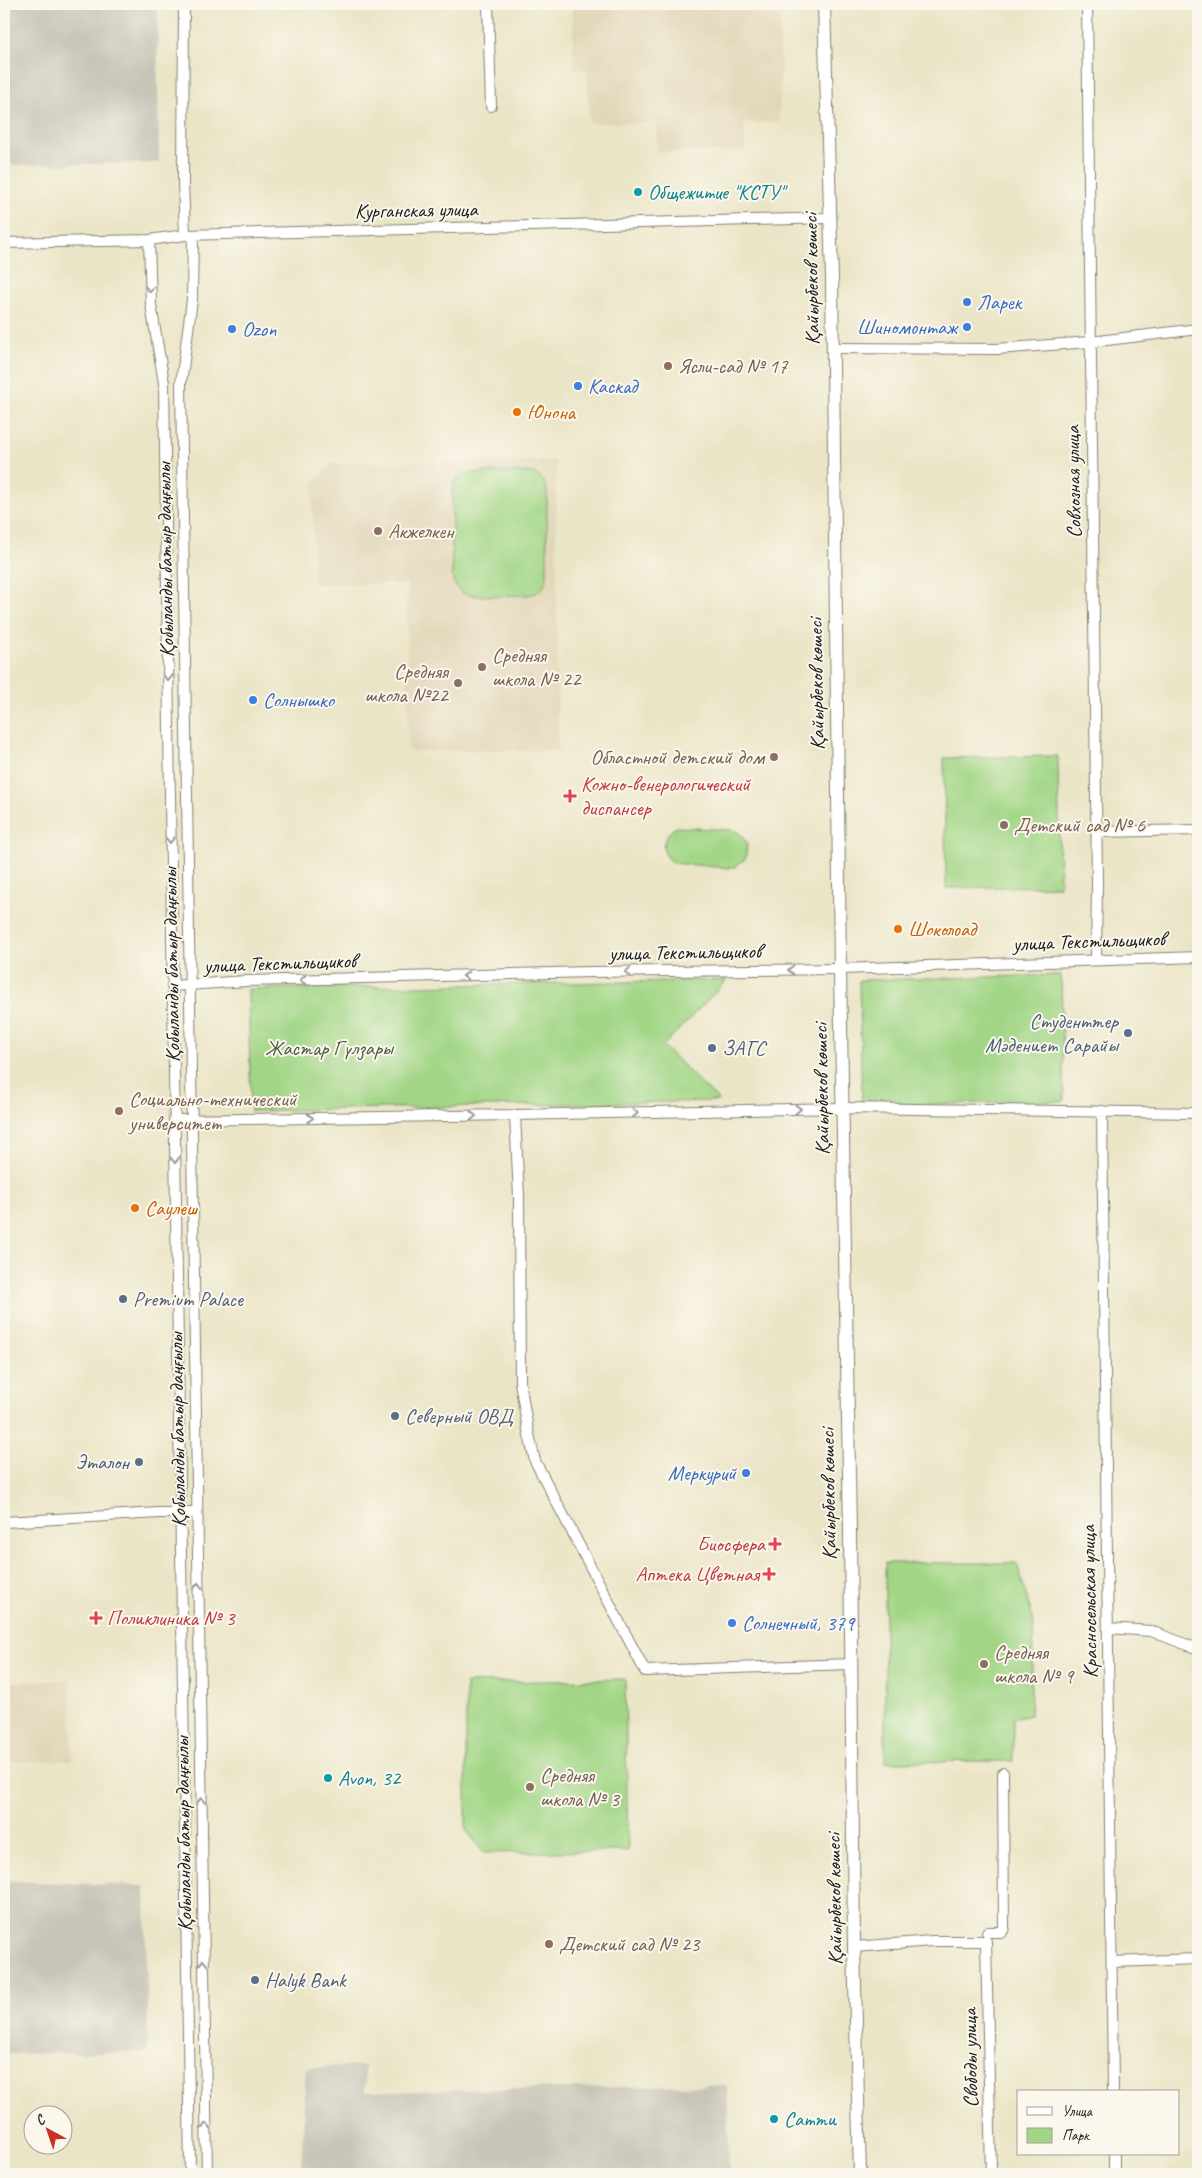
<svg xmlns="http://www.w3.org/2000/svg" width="1202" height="2178" font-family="Caveat,sans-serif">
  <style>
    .built { fill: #e1d6b7 }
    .industrial { fill: #c7c4b8 }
    .green { fill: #a2d686; stroke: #5f7951 }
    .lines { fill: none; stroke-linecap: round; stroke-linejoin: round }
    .minor-casing { stroke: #848072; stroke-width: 12 }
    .major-casing { stroke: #848072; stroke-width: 14 }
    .minor { stroke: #fff; stroke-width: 10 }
    .major { stroke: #fff; stroke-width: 12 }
    .oneway { stroke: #999 }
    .culture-dot { fill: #0f9aa8; stroke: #fbf7ec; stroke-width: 2 }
    .shop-dot { fill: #3f7fe0; stroke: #fbf7ec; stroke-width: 2 }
    .education-dot { fill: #8d6e63; stroke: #fbf7ec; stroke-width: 2 }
    .food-dot { fill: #e8710a; stroke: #fbf7ec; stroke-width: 2 }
    .health-dot { fill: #e0444e; stroke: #fbf7ec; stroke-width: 2 }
    .service-dot { fill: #5c6f8a; stroke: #fbf7ec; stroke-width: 2 }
    .labels { text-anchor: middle; stroke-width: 4; stroke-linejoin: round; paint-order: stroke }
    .culture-label { font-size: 21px; fill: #0d838f; stroke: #fbf7ec; text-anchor: start }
    .street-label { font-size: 21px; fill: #1c1c1c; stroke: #fbf7ec }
    .shop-label { font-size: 21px; fill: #366cbe; stroke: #fbf7ec; text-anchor: start }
    .education-label { font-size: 21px; fill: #785e54; stroke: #fbf7ec; text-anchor: start }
    .food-label { font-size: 21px; fill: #c56008; stroke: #fbf7ec; text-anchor: start }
    .health-label { font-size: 21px; fill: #be3a42; stroke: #fbf7ec; text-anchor: start }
    .service-label { font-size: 21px; fill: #4e5e75; stroke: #fbf7ec; text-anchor: start }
    .park-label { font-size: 21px; fill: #4b5d41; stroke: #fbf7ec }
  </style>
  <rect width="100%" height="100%" fill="#fbf7ec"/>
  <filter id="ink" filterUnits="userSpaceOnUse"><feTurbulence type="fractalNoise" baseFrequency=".02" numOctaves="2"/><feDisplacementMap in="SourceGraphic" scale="10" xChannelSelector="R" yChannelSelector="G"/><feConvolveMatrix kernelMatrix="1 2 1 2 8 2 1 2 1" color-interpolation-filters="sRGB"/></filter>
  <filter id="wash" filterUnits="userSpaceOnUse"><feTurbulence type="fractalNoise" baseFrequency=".0096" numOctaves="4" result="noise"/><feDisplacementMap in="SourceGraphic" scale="20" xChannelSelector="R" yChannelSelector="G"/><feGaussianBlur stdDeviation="1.12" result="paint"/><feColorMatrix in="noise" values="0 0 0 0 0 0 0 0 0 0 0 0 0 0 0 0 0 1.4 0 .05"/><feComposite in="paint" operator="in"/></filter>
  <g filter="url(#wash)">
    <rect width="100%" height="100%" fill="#ebe5c7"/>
    <!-- built -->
    <path class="built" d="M573,4h207v118l-35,1v28l-88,1v-29h-68l-1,-53 -15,-1z
      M556,461l2,289 -150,1 -1,-167h-94v-101l20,-20z
      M71,1680l1,81 -68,1v-79z"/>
    <!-- industrial -->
    <path class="industrial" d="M4,4h153l2,159 -149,2v5h-6z
      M4,1881l141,5 3,166 -140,2 -4,60z
      M365,2066v26l362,-7 2,89h-428l5,-107z"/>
    <!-- green -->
    <path class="green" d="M528,472c11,2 17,8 19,19v85c-1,11 -7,17 -19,19 -15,0 -49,3 -63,-1 -8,-3 -11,-10 -13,-18v-84c1,-7 3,-12 9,-16 10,-6 53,-3 67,-4z
      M1058,756l2,130 -114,2 -2,-130z
      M676,827l55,3 7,2 9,11 -1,15 -11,9 -7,1 -55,-5c-14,-11 -12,-27 3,-36z
      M1061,975l3,126 -202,5 -3,-126z
      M727,980l-64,66 56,55 -468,10 -3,-122z
      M885,1563h132l17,60 -4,92 -17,4v42l-128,1z
      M625,1679l3,172 -144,2 -18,-23v-147z"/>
  </g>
  <g filter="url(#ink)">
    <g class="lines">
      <!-- minor casing -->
      <g class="minor-casing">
        <path id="minor" d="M184,4l-1,179 2,52
          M488,4l3,102
          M1087,4l10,879 -1,76
          M193,235l-1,65 -11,83 26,1791
          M149,240l2,65 13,78 26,1791
          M4,243l145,-3 36,-5 645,-17
          M833,348l164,1 93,-7 108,-13
          M1097,832l101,-2
          M172,986l74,-5 345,-9 249,-3 358,-12
          M1102,1111l11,981
          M515,1115l4,82 1,185 8,48 7,31 110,210 206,-7
          M174,1120l341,-5 327,-7 356,5
          M4,1522l155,-9h38
          M1108,1628l43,3 47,18
          M987,1932h15l2,-4 -1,-155
          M854,1947l78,-6h54l5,233
          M1112,1962l86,-3
          M1114,2154v20"/>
      </g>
      <!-- major casing -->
      <g class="major-casing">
        <path id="major" d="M824,4l8,273 8,692 10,561 4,417 6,227"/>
      </g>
      <!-- minor -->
      <use href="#minor" class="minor"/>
      <!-- major -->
      <use href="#major" class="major"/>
    </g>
    <!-- one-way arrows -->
    <defs><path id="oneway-chevron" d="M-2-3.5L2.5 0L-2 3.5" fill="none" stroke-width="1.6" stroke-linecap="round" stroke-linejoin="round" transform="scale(1.25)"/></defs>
    <g class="oneway">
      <use href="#oneway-chevron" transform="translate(150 289) rotate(88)"/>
      <use href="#oneway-chevron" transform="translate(168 678) rotate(89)"/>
      <use href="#oneway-chevron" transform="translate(170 840) rotate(89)"/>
      <use href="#oneway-chevron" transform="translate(791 970) rotate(179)"/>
      <use href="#oneway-chevron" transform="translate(628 972) rotate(179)"/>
      <use href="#oneway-chevron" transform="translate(466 976) rotate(178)"/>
      <use href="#oneway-chevron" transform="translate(303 980) rotate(179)"/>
      <use href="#oneway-chevron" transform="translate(798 1109) rotate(-1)"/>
      <use href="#oneway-chevron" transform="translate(635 1113) rotate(-1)"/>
      <use href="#oneway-chevron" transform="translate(473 1116) rotate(-1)"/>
      <use href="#oneway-chevron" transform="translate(310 1118) rotate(-1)"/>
      <use href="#oneway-chevron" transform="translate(175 1160) rotate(89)"/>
      <use href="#oneway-chevron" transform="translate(198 1586) rotate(-91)"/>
      <use href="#oneway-chevron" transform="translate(201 1801) rotate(-91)"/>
      <use href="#oneway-chevron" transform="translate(203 1963) rotate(-91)"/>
      <use href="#oneway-chevron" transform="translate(206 2126) rotate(-91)"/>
    </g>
  </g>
  <!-- markers -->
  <g class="culture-dot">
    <circle cx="638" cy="192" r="5"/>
    <circle cx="328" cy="1778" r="5"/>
    <circle cx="774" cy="2119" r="5"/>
  </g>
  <g class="shop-dot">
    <circle cx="967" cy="302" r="5"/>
    <circle cx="967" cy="327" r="5"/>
    <circle cx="232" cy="329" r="5"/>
    <circle cx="578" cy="386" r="5"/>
    <circle cx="253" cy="700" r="5"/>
    <circle cx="746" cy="1473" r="5"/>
    <circle cx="732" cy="1623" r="5"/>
  </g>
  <g class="education-dot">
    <circle cx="668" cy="366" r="5"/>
    <circle cx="378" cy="531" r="5"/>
    <circle cx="482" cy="667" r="5"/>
    <circle cx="458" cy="683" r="5"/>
    <circle cx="774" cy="757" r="5"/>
    <circle cx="1004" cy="825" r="5"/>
    <circle cx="119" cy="1111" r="5"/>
    <circle cx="984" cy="1664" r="5"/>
    <circle cx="530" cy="1787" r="5"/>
    <circle cx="549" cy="1944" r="5"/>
  </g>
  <g class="food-dot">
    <circle cx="517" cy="412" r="5"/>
    <circle cx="898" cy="929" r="5"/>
    <circle cx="135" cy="1208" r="5"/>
  </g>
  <g class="health-dot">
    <path d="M567.5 788.5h5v5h5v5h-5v5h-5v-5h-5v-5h5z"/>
    <path d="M772.5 1536.5h5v5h5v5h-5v5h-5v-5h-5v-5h5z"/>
    <path d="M766.5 1566.5h5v5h5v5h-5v5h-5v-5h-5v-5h5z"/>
    <path d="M93.5 1610.5h5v5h5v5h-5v5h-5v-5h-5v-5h5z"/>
  </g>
  <g class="service-dot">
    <circle cx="1128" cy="1033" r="5"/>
    <circle cx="712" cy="1048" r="5"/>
    <circle cx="123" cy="1299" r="5"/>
    <circle cx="395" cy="1416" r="5"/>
    <circle cx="139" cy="1462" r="5"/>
    <circle cx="255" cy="1980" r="5"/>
  </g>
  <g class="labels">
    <!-- culture labels -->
    <g class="culture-label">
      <text x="648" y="199">Общежитие "КСТУ"</text>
      <text x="338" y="1785">Avon, 32</text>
      <text x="784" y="2126">Сатти</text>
    </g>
    <!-- street labels -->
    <g class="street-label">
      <text transform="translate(416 210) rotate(-1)" y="7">Курганская улица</text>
      <text transform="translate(811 279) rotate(-91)" y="7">Қайырбеков көшесі</text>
      <text transform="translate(1073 482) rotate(-91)" y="7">Совхозная улица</text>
      <text transform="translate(165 560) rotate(-91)" y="7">Қобыланды батыр даңғылы</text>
      <text transform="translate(816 684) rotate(-91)" y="7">Қайырбеков көшесі</text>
      <text transform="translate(1089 941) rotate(-2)" y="7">улица Текстильщиков</text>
      <text transform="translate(685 952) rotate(-1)" y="7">улица Текстильщиков</text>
      <text transform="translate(280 963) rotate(-2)" y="7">улица Текстильщиков</text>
      <text transform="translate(171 965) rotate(-91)" y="7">Қобыланды батыр даңғылы</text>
      <text transform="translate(821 1089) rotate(-91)" y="7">Қайырбеков көшесі</text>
      <text transform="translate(177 1430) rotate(-91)" y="7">Қобыланды батыр даңғылы</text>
      <text transform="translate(828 1494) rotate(-91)" y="7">Қайырбеков көшесі</text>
      <text transform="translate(1089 1602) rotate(-91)" y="7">Красносельская улица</text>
      <text transform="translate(183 1834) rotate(-91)" y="7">Қобыланды батыр даңғылы</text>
      <text transform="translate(834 1899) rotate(-91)" y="7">Қайырбеков көшесі</text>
      <text transform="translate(970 2058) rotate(-91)" y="7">Свободы улица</text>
    </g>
    <!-- shop labels -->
    <g class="shop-label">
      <text x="977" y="309">Ларек</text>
      <text x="957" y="334" text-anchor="end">Шиномонтаж</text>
      <text x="242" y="336">Ozon</text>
      <text x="588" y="393">Каскад</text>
      <text x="263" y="707">Солнышко</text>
      <text x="736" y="1480" text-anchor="end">Меркурий</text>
      <text x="742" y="1630">Солнечный, 379</text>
    </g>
    <!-- education labels -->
    <g class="education-label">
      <text x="678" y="373">Ясли-сад № 17</text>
      <text x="388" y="538">Акжелкен</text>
      <text x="492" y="662">Средняя<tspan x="492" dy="24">школа № 22</tspan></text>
      <text x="448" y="678" text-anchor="end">Средняя<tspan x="448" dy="24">школа №22</tspan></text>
      <text x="764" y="764" text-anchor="end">Областной детский дом</text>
      <text x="1014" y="832">Детский сад № 6</text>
      <text x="129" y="1106">Социально-технический<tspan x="129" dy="24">университет</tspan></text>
      <text x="994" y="1659">Средняя<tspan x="994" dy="24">школа № 9</tspan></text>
      <text x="540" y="1782">Средняя<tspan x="540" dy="24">школа № 3</tspan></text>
      <text x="559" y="1951">Детский сад № 23</text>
    </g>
    <!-- food labels -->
    <g class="food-label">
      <text x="527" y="419">Юнона</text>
      <text x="908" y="936">Шоколоад</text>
      <text x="145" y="1215">Саулеш</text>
    </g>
    <!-- health labels -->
    <g class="health-label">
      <text x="581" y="791">Кожно-венерологический<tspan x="581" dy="24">диспансер</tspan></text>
      <text x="765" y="1551" text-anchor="end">Биосфера</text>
      <text x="759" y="1581" text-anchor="end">Аптека Цветная</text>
      <text x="107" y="1625">Поликлиника № 3</text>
    </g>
    <!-- service labels -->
    <g class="service-label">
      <text x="1118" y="1028" text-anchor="end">Студенттер<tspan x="1118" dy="24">Мәдениет Сарайы</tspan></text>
      <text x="722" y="1055">ЗАГС</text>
      <text x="133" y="1306">Premium Palace</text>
      <text x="405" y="1423">Северный ОВД</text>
      <text x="129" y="1469" text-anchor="end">Эталон</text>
      <text x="265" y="1987">Halyk Bank</text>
    </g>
    <!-- park labels -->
    <g class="park-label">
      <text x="329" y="1055">Жастар Гүлзары</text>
    </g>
  </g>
  <!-- margin -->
  <rect width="1202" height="2178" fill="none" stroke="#fbf7ec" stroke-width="20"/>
  <!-- legend -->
  <rect x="1017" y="2090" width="162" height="65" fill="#fbf7ec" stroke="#a29f99"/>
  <rect x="1027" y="2107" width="25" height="8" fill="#ffffff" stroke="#a29f99"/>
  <text x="1062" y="2116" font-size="15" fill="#1c1c1c">Улица</text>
  <rect x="1027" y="2128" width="25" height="15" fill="#a2d686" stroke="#a29f99"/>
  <text x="1062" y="2140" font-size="15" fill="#1c1c1c">Парк</text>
  <!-- north arrow -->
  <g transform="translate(48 2130) rotate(320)"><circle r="24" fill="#fbf7ec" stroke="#a29f99"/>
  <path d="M0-4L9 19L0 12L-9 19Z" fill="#c8321e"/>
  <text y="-8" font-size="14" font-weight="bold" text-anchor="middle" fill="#1c1c1c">С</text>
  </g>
</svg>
